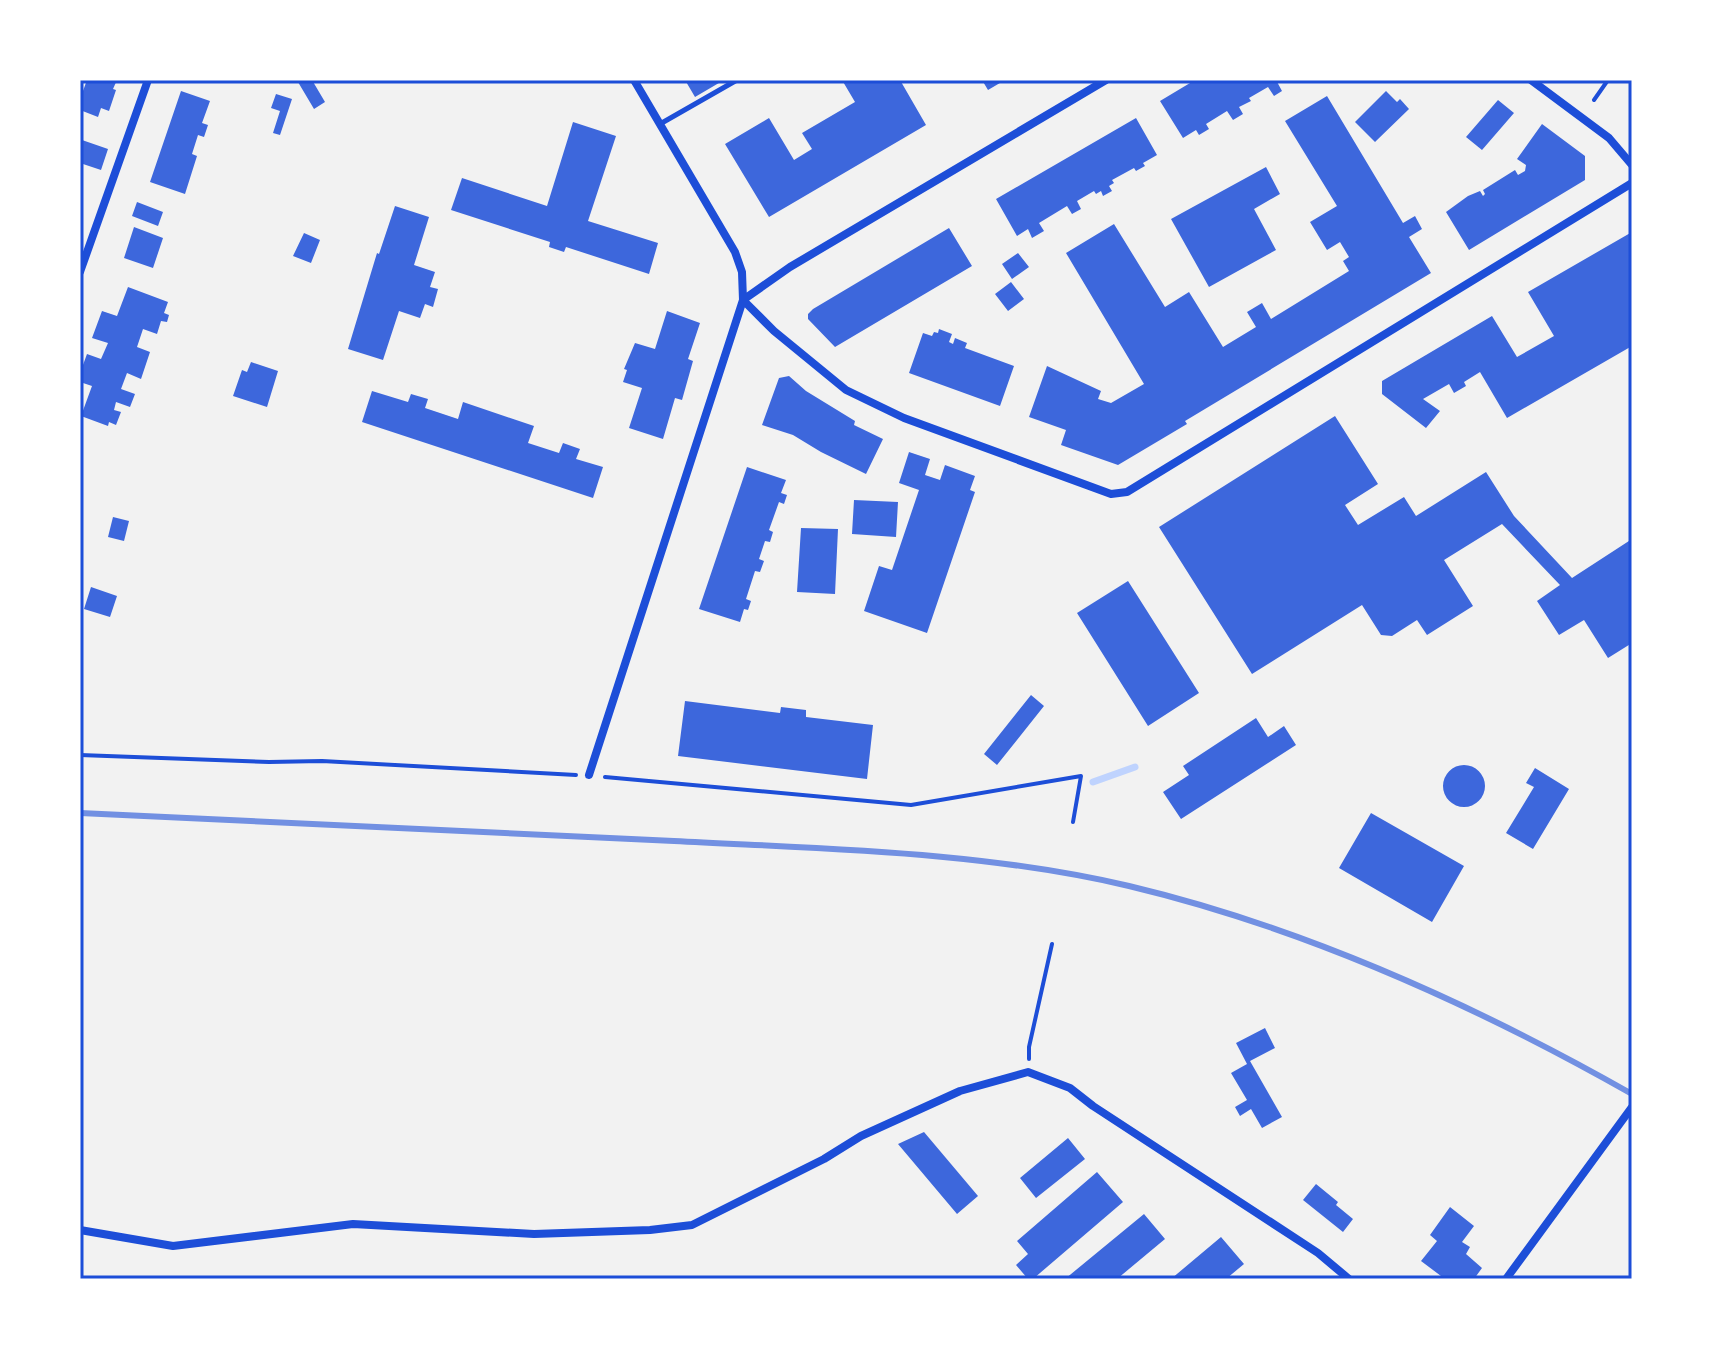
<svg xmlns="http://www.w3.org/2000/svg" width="1712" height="1359" font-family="'Zilla Slab',serif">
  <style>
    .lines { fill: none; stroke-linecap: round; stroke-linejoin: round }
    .stream { stroke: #bfd3fe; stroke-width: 7 }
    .building { fill: #3d67dc }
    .path { stroke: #1d4ed8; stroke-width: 4 }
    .service { stroke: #1d4ed8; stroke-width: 5 }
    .minor { stroke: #1d4ed8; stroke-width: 8 }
    .rail { stroke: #7290e2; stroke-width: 6 }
    .neatline { fill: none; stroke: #1d4ed8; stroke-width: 3 }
  </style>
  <rect width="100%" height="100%" fill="#f2f2f2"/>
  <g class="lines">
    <!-- stream -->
    <path class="stream" d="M1093,782l42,-15"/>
  </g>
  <!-- building -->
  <path class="building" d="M87,80h30l-4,9 3,1 -7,21 -8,-3 -3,9 -18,-7v-11z
    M301,80h11l13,22 -11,7 -16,-27z
    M685,80h39l-29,17z
    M842,80h58l26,45 -157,92 -44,-73 44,-26 25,42 18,-11 -10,-16 53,-31z
    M982,80h23l-17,10z
    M1195,80h81l6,11 -8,5 -6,-9 -19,11 2,3 -12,6 4,7 -10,6 -6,-9 -21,13 3,5 -10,6 -3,-5 -13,8 -23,-37z
    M181,91l29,10 -8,22 6,2 -4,12 -6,-2 -6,19 5,2 -12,38 -35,-12z
    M1386,91l11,11 3,-3 9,10 -34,33 -20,-20z
    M276,94l16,5 -12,36 -7,-2 7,-22 -9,-3z
    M1327,96l76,127 12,-7 7,13 -13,8 22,36 -246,148 2,3 -69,41 -57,-20 5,-15 -37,-13 18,-51 54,25 -3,8 13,4 33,-19 -78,-131 48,-29 51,83 24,-15 34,55 33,-20 -9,-15 15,-9 9,16 78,-48 -6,-10 6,-4 -9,-15 -13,8 -17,-28 27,-16 -52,-85z
    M1498,100l16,13 -32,37 -16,-13z
    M1136,118l21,37 -14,8 2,3 -9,5 -2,-3 -22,12 2,3 -5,3 3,5 -9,5 -2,-5 -5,3 -2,-3 -17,10 4,8 -9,5 -5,-8 -28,17 5,8 -12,7 -4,-9 -11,7 -21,-37z
    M573,122l43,14 -28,85 70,22 -9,31 -83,-27 -2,5 -15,-5 1,-5 -99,-32 11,-32 85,28z
    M1542,124l43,32v24l-116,70 -23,-38 22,-16 12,-5 3,5 2,-2 -2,-4 32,-20 3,5 7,-4 1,-6 -9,-6z
    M82,140l26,9 -7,21 -21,-7z
    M1266,167l14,27 -26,15 22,41 -67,37 -38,-68z
    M137,202l26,10 -5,14 -26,-10z
    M395,206l34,11 -15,48 21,7 -5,15 8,2 -5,18 -8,-3 -5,14 -21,-7 -16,49 -35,-11 29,-96 2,1z
    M134,227l29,11 -10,30 -29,-10z
    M949,228l23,38 -137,81 -27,-28v-5l5,-5z
    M1632,232v114l-125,72 -27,-46 -16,10 2,4 -12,7 -5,-9 -26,15 17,12 -14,17 -44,-34v-13l110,-65 25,41 37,-21 -26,-44z
    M304,233l16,7 -9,23 -18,-7z
    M1018,253l11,14 -17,12 -10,-15z
    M1011,282l13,17 -16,12 -13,-17z
    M128,287l40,15 -4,11 5,2 -2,7 -6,-1 -4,13 -14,-5 -6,18 13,5 -9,27 -14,-6 -6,16 14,5 -5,13 -14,-5 -2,8 7,2 -5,13 -7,-3 -1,4 -27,-10 11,-30 -12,-4v-9l7,-19 14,5 7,-16 -16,-5 10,-27 15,5z
    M667,311l33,12 -12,36 5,2 -11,39 -7,-2 -12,41 -34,-11 13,-40 -19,-6 4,-12 -3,-1 11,-26 20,6z
    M939,329l13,5 -3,8 4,2 2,-6 12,5 -2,5 49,18 -14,40 -91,-33 14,-40 9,3 2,-4 4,1z
    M251,362l27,9 -11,36 -34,-11 9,-26 5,2z
    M789,376l17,15 49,30 -1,4 29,14 -17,35 -45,-22 -28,-17 -31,-10 17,-47z
    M372,391l36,11 3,-8 17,5 -3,9 33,11 5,-17 71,24 -6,17 31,10 4,-10 17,6 -4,10 27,8 -10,31 -231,-76z
    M1335,416l43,68 -33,21 13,20 46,-28 12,19 70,-44 28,44 58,62 60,-39v104l-24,15 -24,-38 -25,15 -22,-34 23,-16 -58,-61 -58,36 29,46 -46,29 -10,-15 -25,16 -11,-1 -19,-30 -110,69 -93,-147z
    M909,452l21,7 -5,16 15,5 5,-15 30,11 -5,14 5,2 -48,141 -63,-22 15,-45 13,4 27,-80 -20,-7z
    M747,467l39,13 -5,13 6,2 -3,9 -5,-2 -10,28 4,2 -3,10 -5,-1 -6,18 5,2 -4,11 -5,-1 -9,28 5,2 -3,9 -4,-1 -4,13 -41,-13z
    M854,500l44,2 -2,35 -44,-3z
    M113,517l16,4 -5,20 -16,-4z
    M801,528l37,1 -3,65 -38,-2z
    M1128,581l71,112 -51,33 -71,-113z
    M91,587l26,9 -7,21 -26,-8z
    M1031,695l13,11 -47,59 -13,-11z
    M685,701l95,12 1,-6 25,3v7l67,8 -6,54 -189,-23z
    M1256,718l12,19 16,-11 12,19 -115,74 -18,-27 26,-17 -6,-9z
    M1443 786a21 21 0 1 1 42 0a21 21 0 1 1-42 0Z
    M1535,768l34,21 -36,60 -27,-16 28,-46 -8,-4z
    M1371,813l93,53 -32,56 -93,-54z
    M1265,1028l10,20 -25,13 32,56 -20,11 -11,-19 -11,7 -5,-9 12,-7 -16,-27 16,-9 -11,-21z
    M924,1132l54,64 -21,18 -59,-70z
    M1068,1138l17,21 -49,39 -16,-20z
    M1097,1172l26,30 -90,77h-5l-12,-14 12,-11 -11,-13z
    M1316,1184l22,18 -2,3 17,14 -10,13 -40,-32z
    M1450,1207l24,19 -12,16 8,5 -4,7 16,14 -8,11h-29l-24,-18 16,-20 -7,-6z
    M1144,1214l21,25 -48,40h-52z
    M1221,1237l23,27 -18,15h-55z"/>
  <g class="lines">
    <!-- path -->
    <path class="path" d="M1594,100l14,-20
      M80,755l189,7 53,-1 254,14
      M605,777l306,28 170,-29 -8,46
      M1029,1059v-12l23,-103"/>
    <!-- service -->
    <path class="service" d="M660,124l77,-44"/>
    <!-- minor -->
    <path class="minor" d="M634,80l101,172 7,20 1,28 31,31 72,59 58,28 207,76 16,-2 505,-309
      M1531,80l78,58 23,27
      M80,272l68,-192
      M589,775l154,-475 47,-33 316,-187
      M80,1230l93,16 180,-22 181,10 116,-4 42,-5 132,-66 37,-23 99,-45 68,-19 42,16 23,18 225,147 31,26
      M1506,1279l126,-172"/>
    <!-- rail -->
    <path class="rail" d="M80,813c198,10 396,19 594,28 151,8 306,10 455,45 176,42 346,119 503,208"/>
  </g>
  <!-- border -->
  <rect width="1712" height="1359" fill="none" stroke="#ffffff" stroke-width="164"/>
  <rect x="82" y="82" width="1548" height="1195" class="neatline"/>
</svg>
